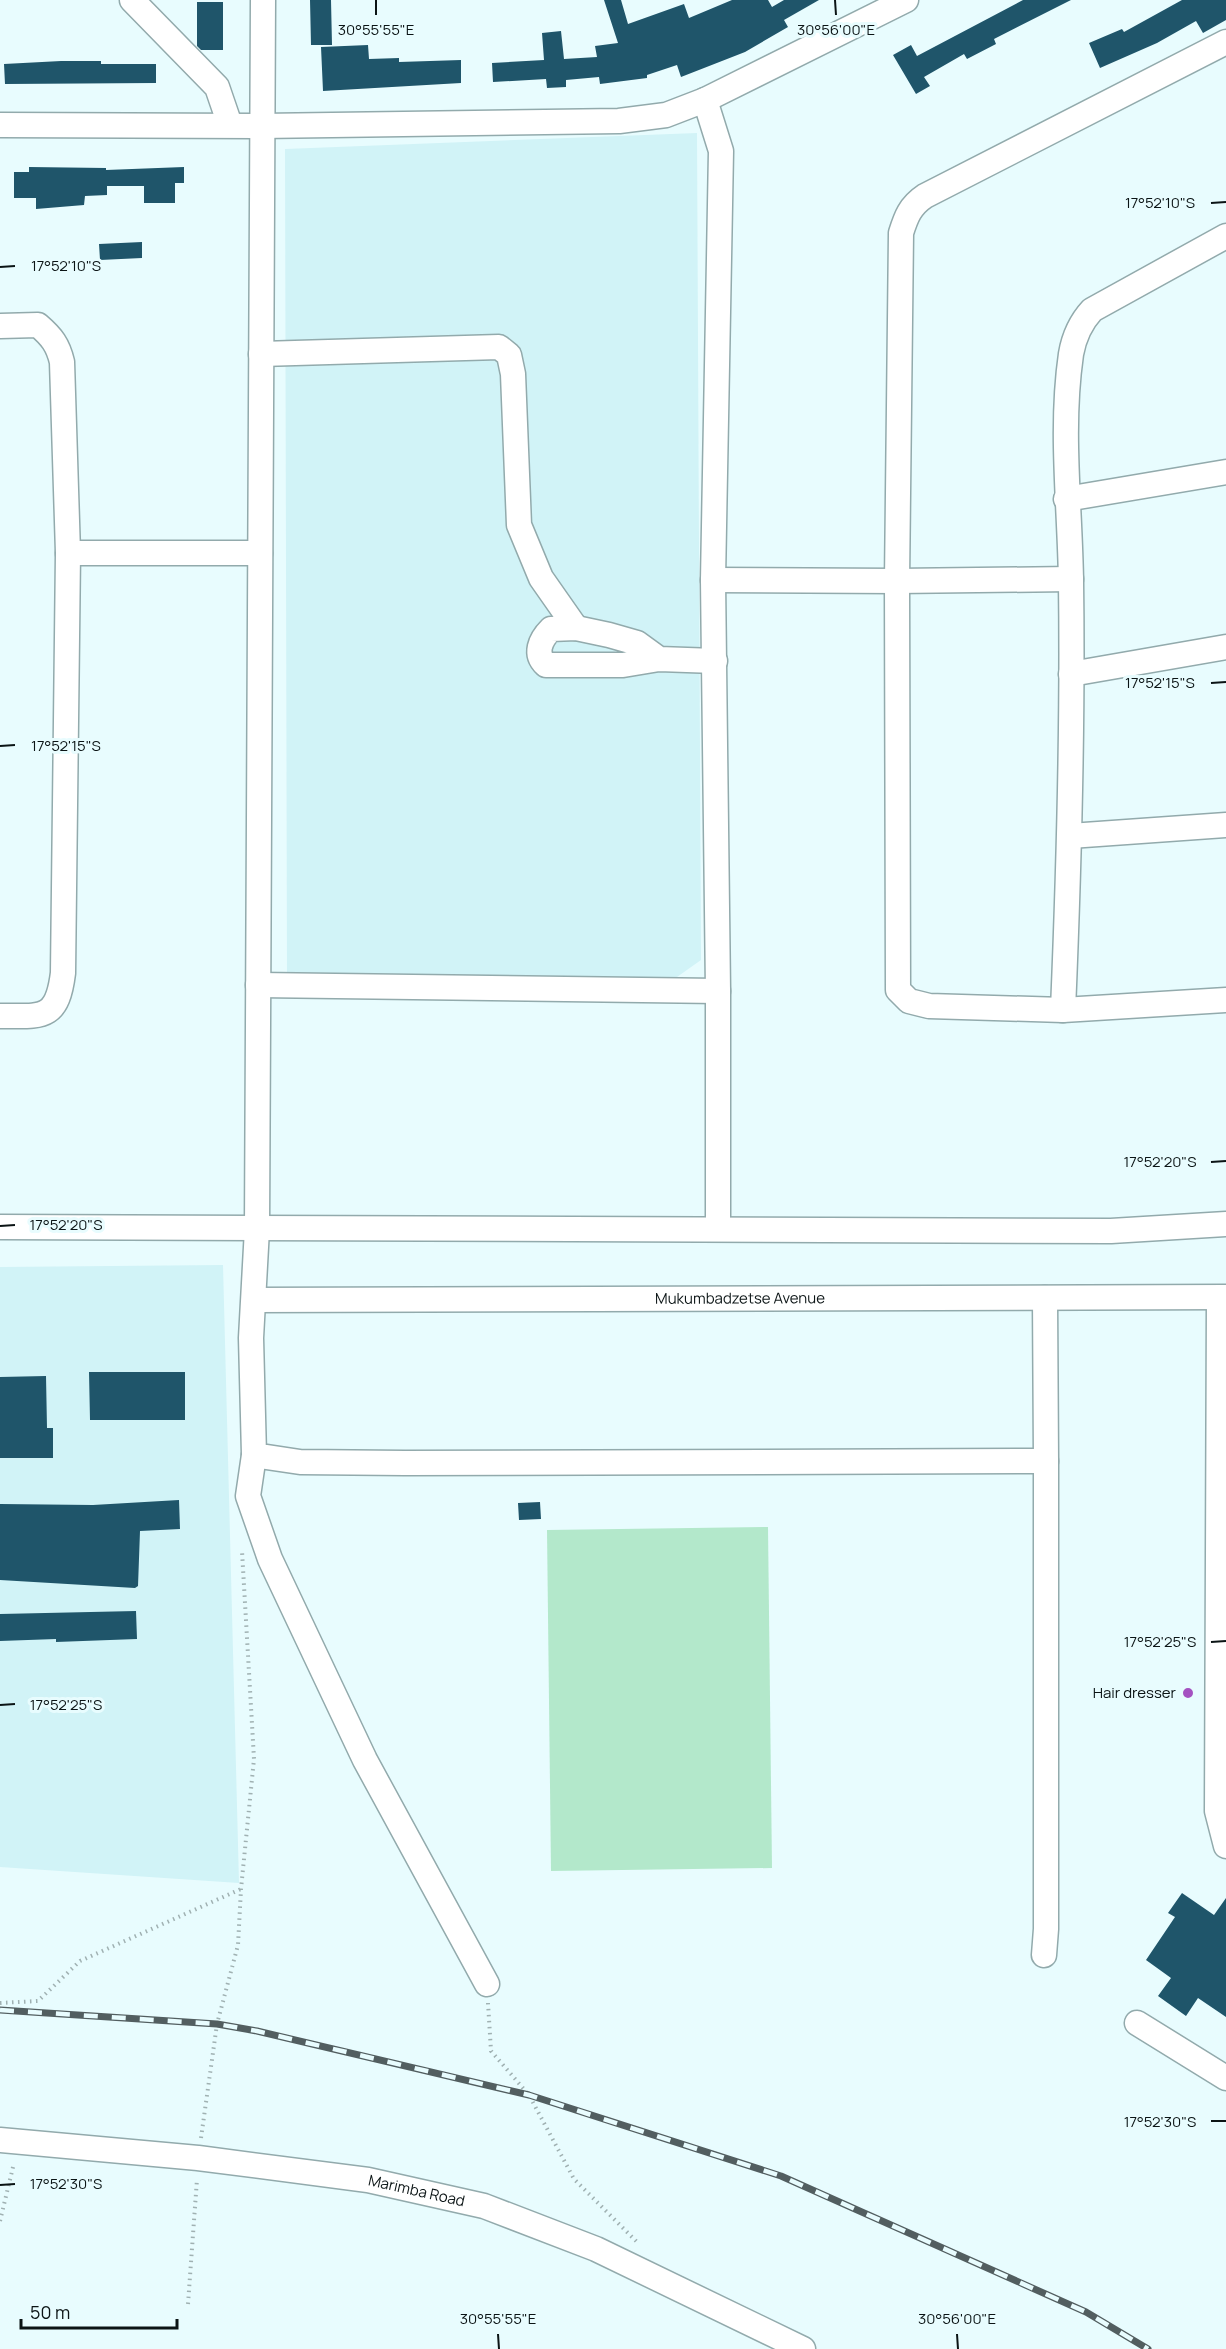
<svg xmlns="http://www.w3.org/2000/svg" width="1226" height="2349" font-family="Manrope,sans-serif">
  <style>
    .built { fill: #d1f3f7 }
    .green { fill: #b3e8cb }
    .building { fill: #1f556a }
    .lines { fill: none; stroke-linecap: round; stroke-linejoin: round }
    .minor-casing { stroke: #92aaac; stroke-width: 27 }
    .path { stroke: #a0b1b2; stroke-width: 4; stroke-dasharray: 1.5 4.5; stroke-linecap: butt }
    .minor { stroke: #fff; stroke-width: 24 }
    .rail-casing { stroke: #525e60; stroke-width: 7 }
    .rail { stroke: #e8fcfe; stroke-width: 4.5; stroke-dasharray: 14; stroke-linecap: butt }
    .ticks { fill: none; stroke: #0b1415; stroke-width: 2 }
    .poi-dot { fill: #a451c1; stroke: #e8fcfe; stroke-width: 2 }
    .labels { text-anchor: middle; stroke-width: 6; stroke-linejoin: round; paint-order: stroke }
    .street-label { font-size: 15px; fill: #0b1415; stroke: #e8fcfe }
    .poi-label { font-size: 15px; fill: #0b1415; stroke: #e8fcfe; text-anchor: end }
    .ticks-label { font-size: 15px; text-anchor: middle; fill: #0b1415; stroke: #e8fcfe; stroke-width: 6; stroke-linejoin: round; paint-order: stroke }
  </style>
  <rect width="100%" height="100%" fill="#e8fcfe"/>
  <!-- built -->
  <path class="built" d="M697,133l4,827 -24,17 -390,1 -2,-829z
    M223,1265l16,618 -239,-16v-600z"/>
  <!-- green -->
  <path class="green" d="M768,1527l4,341 -221,3 -4,-341z"/>
  <!-- building -->
  <path class="building" d="M310,0h21l1,45h-21z
    M604,0h17l7,24 56,-20 5,14 43,-18h36l4,7 12,-7h35l-35,20 4,7 -43,25 -64,25 -4,-12 -30,10v3l-47,6 -1,-7 -33,3v7l-19,1 -1,-9 -53,3 -1,-19 52,-3 -2,-27 19,-2 3,28 33,-2 -2,-11 23,-3z
    M1023,0h48l-77,39 2,5 -29,15 -3,-5 -40,23 6,9 -14,8 -23,-39 18,-10 6,11z
    M1182,0h44v20l-23,13 -7,-12 -39,22 -57,25 -11,-25 33,-14 2,3z
    M197,2h26v48h-22l-4,-4z
    M368,45l1,14 30,-1v4l62,-2v23l-138,8 -2,-44z
    M61,61h40v3h55v19l-151,1 -1,-20z
    M29,167l77,1v2l78,-3v16h-9v20h-31v-17h-37v9l-22,1 -1,9 -48,4v-11h-22v-26h15z
    M142,242v16l-42,2 -1,-16z
    M89,1372h96v48h-95z
    M46,1376l1,52h6v30h-53v-81z
    M179,1500l1,29 -40,2 -2,55 -3,2 -135,-8v-76l93,1z
    M540,1502l1,17 -22,1 -1,-17z
    M136,1611l1,28 -81,3v-3l-56,2v-27z
    M1182,1893l32,22 12,-17v119l-28,-19 -12,18 -28,-20 13,-18 -25,-18 29,-43 -7,-4z"/>
  <g class="lines">
    <!-- minor casing -->
    <g class="minor-casing">
      <g id="minor">
        <path d="M132,0l85,87 13,38"/>
        <path d="M263,0l-6,1229 -6,109 3,117 46,7 105,1 641,-2 -1,-163"/>
        <path d="M1226,42l-301,154c-15,10 -19,21 -24,37l-4,348 1,409 11,11 20,5 134,4 163,-10"/>
        <path d="M705,100l16,51 -8,429 5,411v237"/>
        <path d="M0,125l261,1 358,-5 47,-6 39,-15 201,-100"/>
        <path d="M0,326l38,-1c14,12 20,20 24,37l6,191 -5,420c-6,48 -21,43 -63,43"/>
        <path d="M261,354l238,-7 10,8 4,19 6,151 22,53 35,50"/>
        <path d="M1066,499l160,-27"/>
        <path d="M68,553h192"/>
        <path d="M713,580l184,1 174,-2"/>
        <path d="M659,659l-22,-16 -28,-8 -33,-7 -25,1c-11,11 -17,25 -5,36h77l36,-6 56,2"/>
        <path d="M1071,674l155,-27"/>
        <path d="M1070,836l156,-11"/>
        <path d="M258,985l460,6"/>
        <path d="M1063,1010c6,-143 10,-286 8,-428 -1,-76 -11,-152 0,-228 3,-17 9,-31 21,-44l134,-74"/>
        <path d="M0,1227l1111,4 115,-7"/>
        <path d="M1219,1298l-2,513 9,35"/>
        <path id="s1" d="M254,1300l972,-3"/>
        <path d="M254,1455l-6,41 22,63 95,201 122,224"/>
        <path d="M1044,1955l2,-26v-468"/>
        <path d="M1137,2023l89,55"/>
        <path id="s2" d="M0,2140l198,18 170,22 116,26 112,43 207,100"/>
      </g>
    </g>
    <!-- path -->
    <path class="path" d="M0,2003l38,-2 42,-40 161,-72
      M488,2003l3,48 38,44 45,84 65,65
      M201,2138l16,-114 21,-79 3,-56 13,-130 -12,-208
      M0,2221l14,-58
      M188,2304l9,-125"/>
    <!-- minor -->
    <use href="#minor" class="minor"/>
    <!-- rail casing -->
    <g class="rail-casing">
      <path id="rail" d="M0,2010l217,14 40,7 272,64 252,81 305,136 62,37"/>
    </g>
    <!-- rail -->
    <use href="#rail" class="rail"/>
  </g>
  <!-- ticks -->
  <path class="ticks" d="M376,0v15M835,0l1,15M1211,203l15,-1M0,267l15,-1M1211,683l15,-1M0,746l15,-1M1211,1162l15,-1M0,1226l15,-1M1211,1642l15,-1M0,1705l15,-1M1211,2121h15M0,2185l15,-1M498,2334l1,15M957,2334l1,15"/>
  <!-- markers -->
  <circle class="poi-dot" cx="1188" cy="1693" r="6"/>
  <g class="labels">
    <!-- street labels -->
    <g class="street-label">
      <text dy="5" stroke="none"><textPath href="#s1" startOffset="486">Mukumbadzetse Avenue</textPath></text>
      <text dy="5" stroke="none"><textPath href="#s2" startOffset="420">Marimba Road</textPath></text>
    </g>
    <!-- poi labels -->
    <g class="poi-label">
      <text x="1176" y="1698">Hair dresser</text>
    </g>
  </g>
  <g class="ticks-label">
    <text x="376" y="35">30°55'55"E</text>
    <text x="836" y="35">30°56'00"E</text>
    <text x="1160" y="208">17°52'10"S</text>
    <text x="66" y="271">17°52'10"S</text>
    <text x="1160" y="688">17°52'15"S</text>
    <text x="66" y="751">17°52'15"S</text>
    <text x="1160" y="1167">17°52'20"S</text>
    <text x="66" y="1230">17°52'20"S</text>
    <text x="1160" y="1647">17°52'25"S</text>
    <text x="66" y="1710">17°52'25"S</text>
    <text x="1160" y="2127">17°52'30"S</text>
    <text x="66" y="2189">17°52'30"S</text>
    <text x="498" y="2324">30°55'55"E</text>
    <text x="957" y="2324">30°56'00"E</text>
  </g>
  <!-- scale -->
  <path d="M21 2319v9h156v-9" fill="none" stroke="#0b1415" stroke-width="3"/>
  <text x="30" y="2319" font-size="18" fill="#0b1415" stroke="#e8fcfe" stroke-width="4.5" paint-order="stroke">50 m</text>
</svg>
